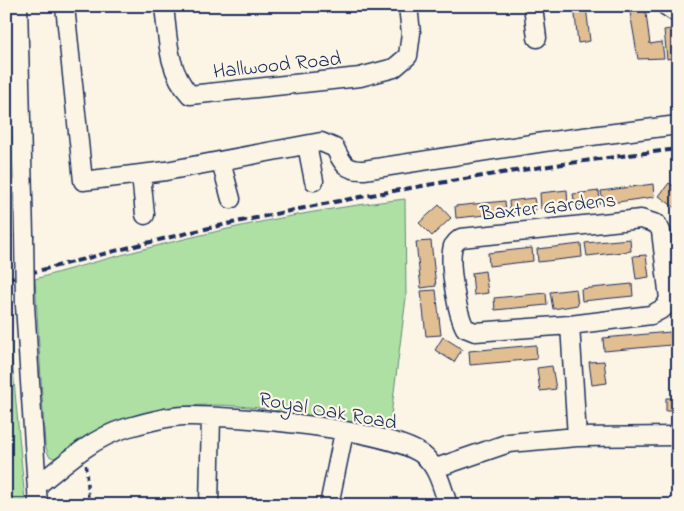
<svg xmlns="http://www.w3.org/2000/svg" width="684" height="511" font-family="'Indie Flower',sans-serif">
  <style>
    .green { fill: #ade0a2; stroke: #648880 }
    .building { fill: #e2be93; stroke: #1b2f5e }
    .lines { fill: none; stroke-linecap: round; stroke-linejoin: round }
    .minor-casing { stroke: #1b2f5e; stroke-width: 21 }
    .path { stroke: #1b2f5e; stroke-width: 2.5; stroke-dasharray: 5 4; stroke-linecap: butt }
    .minor { stroke: #fcf5e5; stroke-width: 18 }
    .rail { stroke: #1b2f5e; stroke-width: 4; stroke-dasharray: 8 4; stroke-linecap: butt }
    .minor-bridge-casing { stroke: #1b2f5e; stroke-width: 21; stroke-linecap: butt }
    .minor-bridge { stroke: #fcf5e5; stroke-width: 18 }
    .labels { text-anchor: middle; stroke-width: 4.5; stroke-linejoin: round; paint-order: stroke }
    .street-label { font-size: 21px; fill: #1b2f5e; stroke: #fcf5e5 }
  </style>
  <rect width="100%" height="100%" fill="#fcf5e5"/>
  <filter id="ink" filterUnits="userSpaceOnUse"><feTurbulence type="fractalNoise" baseFrequency=".02" numOctaves="2"/><feDisplacementMap in="SourceGraphic" scale="10" xChannelSelector="R" yChannelSelector="G"/><feConvolveMatrix kernelMatrix="1 2 1 2 8 2 1 2 1" color-interpolation-filters="sRGB"/></filter>
  <g filter="url(#ink)">
    <!-- green -->
    <path class="green" d="M405,199l1,99 -17,133c-64,-11 -169,-39 -230,-19 -32,10 -63,28 -94,41l-11,5 -5,-2 -4,-11 -10,-166c121,-35 244,-66 370,-80z
      M6,294l19,207 -19,2z"/>
    <!-- building -->
    <path class="building" d="M574,6h12l4,35 -12,2z
      M629,6h16l5,38 12,-2 2,16 -26,1z
      M678,28v29l-11,2 -3,-29z
      M669,183l9,6v21l-19,-14z
      M653,184l1,13 -51,7 -2,-13z
      M567,190l1,16 -27,3 -1,-16z
      M599,191l1,12 -25,3 -2,-12z
      M534,198l2,12 -26,3 -1,-12z
      M505,201l1,12 -50,5 -1,-12z
      M439,205l12,13 -19,18 -13,-13z
      M630,239l1,12 -44,5 -2,-13z
      M431,241l5,45 -15,2 -5,-46z
      M581,244l1,13 -44,5 -1,-13z
      M532,248l1,13 -44,5 -1,-13z
      M646,255l3,22 -13,2 -3,-23z
      M485,271l3,22 -14,2 -2,-22z
      M632,284l1,12 -51,5 -1,-12z
      M576,289l2,16 -25,4 -3,-17z
      M436,290l5,45 -15,1 -5,-45z
      M546,293l1,12 -52,5 -1,-12z
      M670,332l1,13 -67,6 -1,-13z
      M443,337l19,12 -8,13 -19,-12z
      M536,345l1,14 -67,6 -1,-14z
      M604,361l3,22 -15,2 -3,-23z
      M552,366l4,23 -16,2 -3,-23z
      M666,398h12v13h-12z"/>
    <g class="lines">
      <!-- minor casing -->
      <g class="minor-casing">
        <path id="minor" d="M18,6l6,229
          M65,6l18,175 83,-10 155,-29 14,6c7,15 11,23 29,22l180,-28 134,-17
          M164,6c4,32 3,64 26,89l170,-18 34,-9 14,-12 3,-23 -3,-27
          M533,6l4,32
          M666,6l12,8
          M307,145l7,36
          M221,162l10,37
          M141,174l4,41
          M641,219l16,5 4,7 8,68 -5,9 -13,7 -81,10 -95,7 -10,-4c-8,-15 -17,-65 -12,-82 2,-3 5,-6 8,-8z
          M25,305l13,200
          M570,325l7,112
          M436,468l73,-25 68,-6 101,-1
          M37,486c27,-22 55,-48 89,-58 18,-5 41,-12 59,-12 46,-1 205,13 238,39 15,12 19,32 25,50
          M209,505l2,-88
          M329,505l15,-73"/>
      </g>
      <!-- path -->
      <path class="path" d="M86,465l3,40"/>
      <!-- minor -->
      <use href="#minor" class="minor"/>
      <!-- rail -->
      <path class="rail" d="M6,279c83,-21 166,-44 250,-61 140,-30 280,-52 422,-69"/>
      <!-- minor-bridge casing -->
      <g class="minor-bridge-casing">
        <path id="minor-bridge" d="M24,235l1,70"/>
      </g>
      <!-- minor-bridge -->
      <use href="#minor-bridge" class="minor-bridge"/>
    </g>
  </g>
  <g class="labels">
    <!-- street labels -->
    <g class="street-label">
      <text transform="translate(277 64) rotate(-6)" y="7">Hallwood Road</text>
      <text transform="translate(548 206) rotate(-6)" y="7">Baxter Gardens</text>
      <text transform="translate(328 410) rotate(10)" y="7">Royal Oak Road</text>
    </g>
  </g>
  <!-- margin -->
  <rect width="684" height="511" fill="none" stroke="#fcf5e5" stroke-width="25"/>
  <rect x="12" y="12" width="659" height="486" fill="none" stroke="#1b2f5e" stroke-width="2" filter="url(#ink)"/>
</svg>
